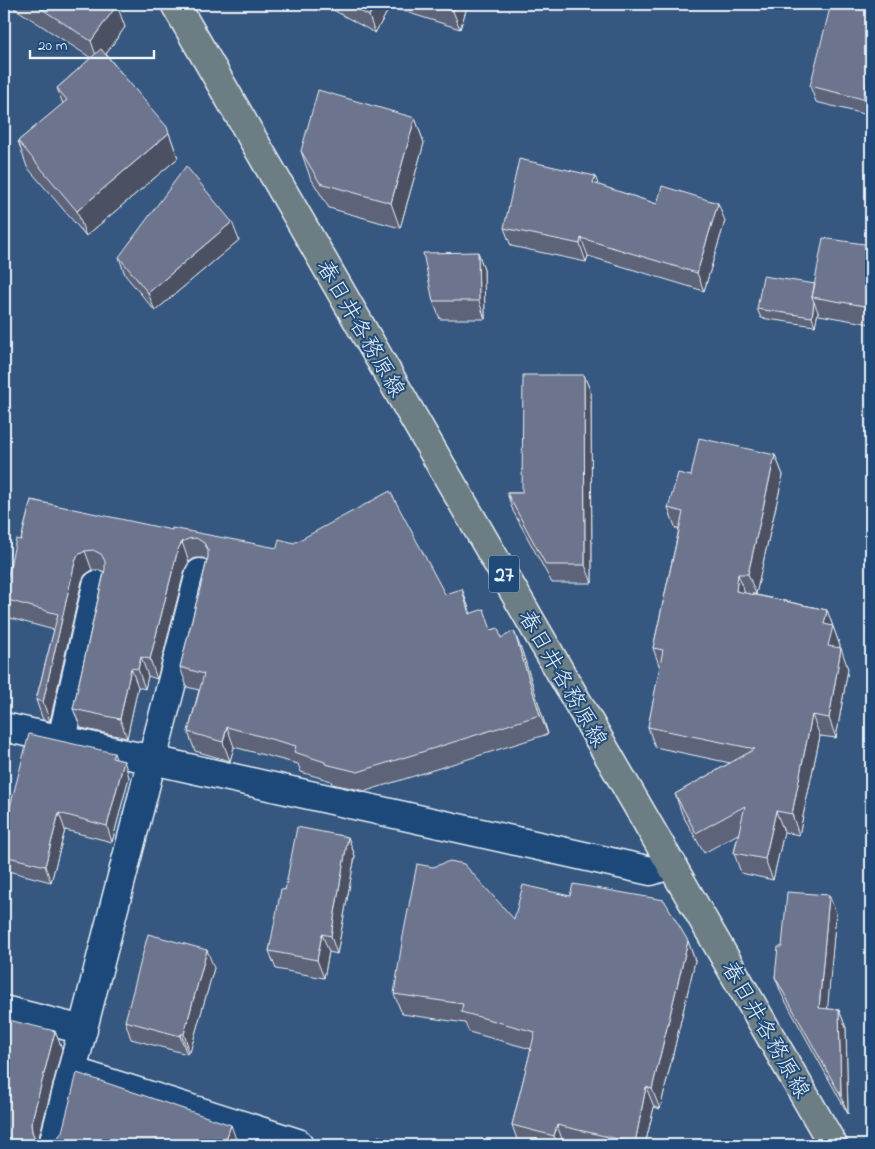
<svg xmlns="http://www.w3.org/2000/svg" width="875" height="1149" font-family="'Indie Flower','Klee One',sans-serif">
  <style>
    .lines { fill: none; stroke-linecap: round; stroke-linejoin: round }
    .minor-casing { stroke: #e8f1f8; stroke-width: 31 }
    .major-casing { stroke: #e8f1f8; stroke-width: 31 }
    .minor { stroke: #1f4a7a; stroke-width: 28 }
    .major { stroke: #6c7e84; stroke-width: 28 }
    .wall { fill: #5d6479; stroke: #e8f1f8 }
    .shaded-wall { fill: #4c5163; stroke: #e8f1f8 }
    .building { fill: #6c748d; stroke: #e8f1f8 }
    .labels { text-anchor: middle; stroke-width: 4; stroke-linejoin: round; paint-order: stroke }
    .shield { fill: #1f4a7a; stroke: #acbfd2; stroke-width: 1 }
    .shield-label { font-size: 21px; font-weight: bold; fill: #e8f1f8 }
    .street-label { font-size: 22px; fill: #e8f1f8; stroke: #1f4a7a }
  </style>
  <rect width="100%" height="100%" fill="#365780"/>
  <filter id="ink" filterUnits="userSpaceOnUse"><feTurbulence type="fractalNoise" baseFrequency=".02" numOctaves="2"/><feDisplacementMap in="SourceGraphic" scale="10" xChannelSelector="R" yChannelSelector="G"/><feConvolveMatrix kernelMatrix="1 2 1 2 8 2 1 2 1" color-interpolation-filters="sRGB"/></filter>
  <g filter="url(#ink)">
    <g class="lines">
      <!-- minor casing -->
      <g class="minor-casing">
        <path id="minor" d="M4,727l647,144 21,-7
          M62,739l35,-154
          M4,1010l79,20
          M72,1071l226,72
          M53,1145l147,-572"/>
      </g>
      <!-- major casing -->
      <g class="major-casing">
        <path id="major" d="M175,4l658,1141"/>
      </g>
      <!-- minor -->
      <use href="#minor" class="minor"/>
      <!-- major -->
      <use href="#major" class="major"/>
    </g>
    <!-- wall -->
    <path class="wall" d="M8,4h107l10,23 -19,27 63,79 9,25 -92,78 -59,-69 -9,-26 45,-37 -6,-16 34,-30z
      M326,4h142l-8,25 -70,-22 -15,26 -49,-27z
      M871,4v100l-3,11 -52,-13 -6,-16z
      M415,118l9,25 -24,85 -71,-20 -19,-31 -9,-26z
      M595,176l3,9 59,19 68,17 -21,70 -116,-35 -2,6 -75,-16 -7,-18z
      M239,240l-84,71 -30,-36 -6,-18z
      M871,245v79l-52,-9 -1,-3 -3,14 -54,-8 -4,-9 58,-25z
      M478,252l6,18 1,49h-45l-7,-18z
      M584,375l7,18 1,190h-40l-39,-72 -6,-18h15z
      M775,455l8,20 -27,119h-4l75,16 13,36v2l8,21 -12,69 -16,-2 -21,99 -15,-3 -11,48 -32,-7 -7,-20 4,-19 -34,19 -22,-39 -7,-20 55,-31 -75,-16 -7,-20 12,-59 -7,-20 26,-119h-3l-8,-21 23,-32z
      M31,500l414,94 56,43 21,14 26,83 -182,57 -34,-7 -1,-3 -30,-9 -3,-8 -64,-17 -4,14 -35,-10 -7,-19 11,-42 -12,-3 -7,-20 27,-107 -4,-2h-8l-6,4 -4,7 -28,110 -9,-3 -3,13 -7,-2 -11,51 -46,-10 -8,-19 31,-137 -4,-2h-8l-7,5 -3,6 -32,140 -7,-1 -7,-20 18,-70 -44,-12 -6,-16v-8l17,-54z
      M114,753l2,6 8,2 5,16 -17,65 -47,-12 -14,52 -47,-12v-40z
      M348,837l7,19 -18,98 -8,-2 -5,26 -48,-9 -7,-18 16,-61z
      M570,896l118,45 7,20 -35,148 -6,-2 -9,38h-126l-7,-20 19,-76 -62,-17 -4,-9 -63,-9 -8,-20 120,-75z
      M836,913l-9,96 12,1 7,18 2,86 -66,-119 -7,-18 7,-30z
      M214,968l-24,84h-2l-1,2 -56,-15 -6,-18z"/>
    <!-- shaded-wall -->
    <path class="shaded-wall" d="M375,4h14l1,3 -15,26 -6,-17z
      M456,4h12l-8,25 -7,-18z
      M117,5l8,22 -26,37 -8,-23z
      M871,65v39l-3,11 -5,-16z
      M415,118l9,25 -24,85 -9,-25z
      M169,133l9,25 -92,78 -9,-25z
      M595,176l7,18 -9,-11z
      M718,203l7,18 -21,70 -7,-18z
      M232,222l7,18 -84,71 -7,-18z
      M581,238l7,18 -2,6 -6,-18z
      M478,252l6,18 1,49 -6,-18z
      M814,302l4,10 -3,14 -3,-9z
      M584,375l7,18 1,190 -7,-18z
      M775,455l8,20 -27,119 -8,-20z
      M182,542l7,20 -4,7 -28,110 -7,-20 28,-110z
      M85,551l7,19 -7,5 -3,6 -32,140 -7,-19 32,-140 3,-7z
      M738,574l7,20 -9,-3z
      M462,589l7,19 8,25 -8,-19z
      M827,610l13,36 -4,20 -8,-20 -4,-22z
      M4,627l2,5 -2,6z
      M514,631l8,20 26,83 -8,-19z
      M841,648l7,21 -12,69 -7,-20z
      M141,657l7,19 -3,13 -7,-20z
      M131,668l7,19 -11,51 -7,-19z
      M812,715l8,21 -21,99 -7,-21z
      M227,727l7,20 -4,14 -7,-19z
      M124,761l5,16 -17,65 -5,-16z
      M776,811l8,21 -11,48 -8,-21z
      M59,813l6,17 -14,52 -6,-16z
      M348,837l7,19 -18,98 -6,-18z
      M4,895l3,8 -3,12z
      M829,895l7,18 -10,113 -7,-18z
      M322,934l7,18 -5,26 -7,-18z
      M688,941l7,20 -35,148 -8,-20z
      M207,950l7,18 -24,84 -6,-18z
      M839,1010l7,18 2,86 -7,-18z
      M55,1031l7,18 -24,92v4l-6,-13 -1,-8z
      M181,1034l7,18 -1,2 -7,-18z
      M646,1087l8,20 -9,38h-9l-1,-2z
      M231,1125l6,17 -1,3h-12z
      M557,1125l7,20h-6l-4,-9z"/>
    <!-- building -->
    <path class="building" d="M34,4h81l2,1 -26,36z
      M347,4h28l-6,12z
      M429,4h27l-3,7z
      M831,4h40v61l-8,34 -53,-13z
      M101,49l66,78 2,6 -92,78 -59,-70 49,-41 -10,-12z
      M318,90l97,28 -24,85 -71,-20 -19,-32z
      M519,159l76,17 -2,7 64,21 5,-18 56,17 -21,70 -116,-35 -1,6 -76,-16z
      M186,166l46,56 -84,71 -29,-36z
      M823,238l48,7v62l-59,-10z
      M478,252l1,49h-46l-10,-48z
      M763,276l52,8 -3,13 2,5 -2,15 -55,-8z
      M523,375h61l1,190h-39l-39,-72h15z
      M699,438l76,17 -27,119h-10l-2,17 91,19 -3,14 9,2 -5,20 13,2 -12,70 -17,-3 -20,99 -16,-3 -11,48 -31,-6 11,-47 -49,27 -21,-39 80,-45 -107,-22 15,-77 -10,-2 30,-136 -15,-4 10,-35 13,3z
      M390,491l55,103 17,-5 7,25 15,-5 7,21 7,-2 3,10 13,-7 26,84 -182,57 -33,-8v-2l-31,-10 2,-6 -69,-19 -4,15 -35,-10 16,-58 -24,-7 28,-110v-7l-4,-7 -8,-5 -8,1 -6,3 -4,7 -28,110 -9,-2 -3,12 -7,-1 -11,51 -47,-10 32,-140v-8l-4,-7 -8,-4 -8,1 -7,4 -3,7 -32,140 -7,-2 22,-86 -54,-15v-5l12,-55 5,1 10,-40 141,30v-2l105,20 2,-9 15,4z
      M29,734l85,19 -2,5 12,3 -17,65 -48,-13 -14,53 -41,-10v-26z
      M297,827l51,10 -17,99 -9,-2 -5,26 -48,-9 12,-62 4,1z
      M450,861l14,3 50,55 9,-34 47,11 3,-12 91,16 24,41 -36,148 -6,-2 -11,56 -78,-18 -3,11 -42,-11 23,-93 -74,-20 2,-8 -69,-10 9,-58 14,-72 16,3z
      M787,892l42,3 -10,113 20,2 2,86 -66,-119 3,-30h4z
      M148,934l59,16 -23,84h-3l-1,2 -55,-15z
      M4,1019l51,12 -24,93 1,8 3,6 7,4h9l6,-3 5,-7 15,-59 154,52 -7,20h-220z
      M378,1136l37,9h-39z"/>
  </g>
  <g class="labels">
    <!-- shield labels -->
    <rect class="shield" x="489" y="555.5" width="30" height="37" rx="4"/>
    <g class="shield-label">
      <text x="504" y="581">27</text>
    </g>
    <!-- street labels -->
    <g class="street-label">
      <text transform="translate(362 328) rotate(60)" y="8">春日井各務原線</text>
      <text transform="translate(564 678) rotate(60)" y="8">春日井各務原線</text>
      <text transform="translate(767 1029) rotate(60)" y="8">春日井各務原線</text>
    </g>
  </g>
  <!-- margin -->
  <rect width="875" height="1149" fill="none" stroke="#1f4a7a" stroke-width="20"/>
  <rect x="10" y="10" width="855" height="1129" fill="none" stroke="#e8f1f8" stroke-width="2" filter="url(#ink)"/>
  <!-- scale -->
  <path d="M30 50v8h124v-8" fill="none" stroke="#e8f1f8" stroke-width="2.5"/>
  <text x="38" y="50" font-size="15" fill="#e8f1f8" stroke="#1f4a7a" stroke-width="4" paint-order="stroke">20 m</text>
</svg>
